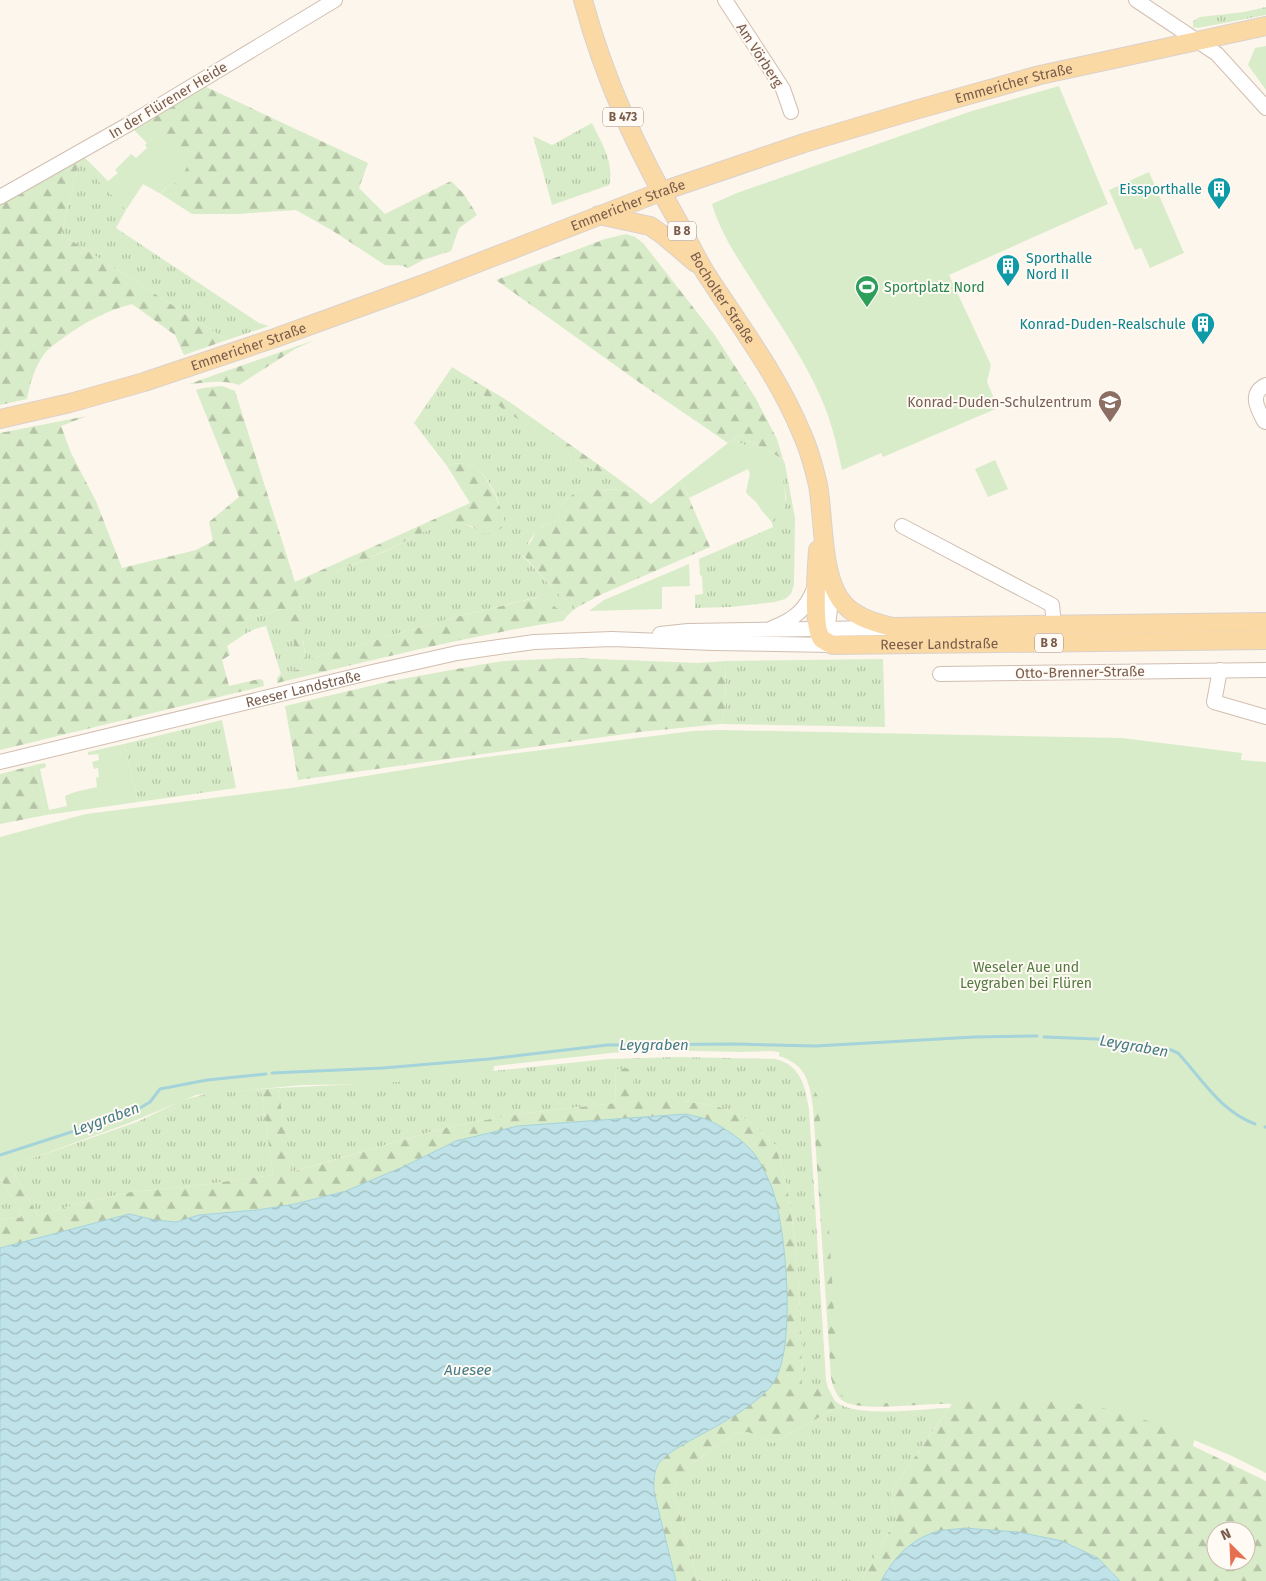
<svg xmlns="http://www.w3.org/2000/svg" width="1266" height="1581" font-family="'Fira Sans',sans-serif">
  <style>
    .grass { fill: url(#grass-tufts) }
    .forest { fill: url(#forest-firs); fill-rule: evenodd }
    .green { fill: #d8ecc9 }
    .water { fill: url(#water-waves); stroke: #a5d3da }
    .lines { fill: none; stroke-linecap: round; stroke-linejoin: round }
    .stream { stroke: #a5d3da; stroke-width: 3 }
    .minor-casing { stroke: #d1beb0; stroke-width: 16 }
    .major-casing { stroke: #dad1cd; stroke-width: 20 }
    .minor { stroke: #fff; stroke-width: 14 }
    .major { stroke: #fbd9a5; stroke-width: 18 }
    .labels { text-anchor: middle; stroke-width: 4; stroke-linejoin: round; paint-order: stroke }
    .shield { fill: #fffaf3; stroke: #a28b7f; stroke-width: 1 }
    .shield-label { font-size: 12px; font-weight: bold; fill: #7a5c4d }
    .street-label { font-size: 14px; fill: #7a5c4d; stroke: #fffaf3 }
    .culture-label { font-size: 14px; fill: #0d838f; stroke: #fffaf3; text-anchor: end }
    .leisure-label { font-size: 14px; fill: #27864d; stroke: #fffaf3; text-anchor: start }
    .education-label { font-size: 14px; fill: #785e54; stroke: #fffaf3; text-anchor: end }
    .park-label { font-size: 14px; fill: #537a41; stroke: #fffaf3 }
    .water-label { font-size: 15px; font-style: italic; fill: #437c86; stroke: #fffaf3 }
  </style>
  <defs>
    <pattern id="grass-tufts" width="24" height="20" patternUnits="userSpaceOnUse" patternTransform="scale(1.25)"><rect width="24" height="20" fill="#d8ecc9"/><path d="M3 7l-1-3M5 7V3M7 7l1-3M15 17l-1-3M17 17v-4M19 17l1-3" fill="none" stroke="#b4c2a5"/></pattern>
    <pattern id="forest-firs" width="22" height="20" patternUnits="userSpaceOnUse" patternTransform="scale(1.25)"><rect width="22" height="20" fill="#d8ecc9"/><path d="M5 1l3.5 6h-7zM16 11l3.5 6h-7z" fill="#b4c2a5"/></pattern>
    <pattern id="water-waves" width="16" height="10" patternUnits="userSpaceOnUse" patternTransform="scale(1.25)"><rect width="16" height="10" fill="#bfe3e8"/><path d="M0 5q4-4 8 0t8 0" fill="none" stroke="#a0bbbe"/></pattern>
  </defs>
  <rect width="100%" height="100%" fill="#fdf6ec"/>
  <!-- grass -->
  <path class="grass" d="M1266,7v8l-68,13 -5,-1v-6l7,-4 44,-5z
    M592,123c9,19 23,41 17,62l-57,20 -19,-69 19,9z
    M80,158l2,5 44,47 -10,18 143,95 10,3 -42,14 -166,-106z
    M452,367l23,14 -2,6 103,73 20,11 9,3 4,-2 27,20 -14,-1 -9,-2 -12,2 -20,-3 -19,15 -6,17c-5,3 -10,4 -16,7 -4,2 -17,24 -17,29l34,37 19,15 -8,7 -30,-18 -78,19 -154,44 -10,-72c30,-13 60,-24 90,-37 22,-10 46,-27 71,-28 9,0 15,4 21,9l26,-13c-7,-26 -23,-67 -57,-53l-33,-43z
    M738,435l45,24 2,5 10,54 -1,66 -3,10 -6,5 -10,3 -44,5 -36,1v-13l8,-1 -1,-18 -2,-1 -1,-16 74,-32 -2,-6c6,-4 14,-14 15,-22 0,-8 -5,-27 -10,-34 -8,-10 -31,-19 -43,-26z
    M283,609l20,59 -22,6 -15,-48 -11,3 -10,5 -1,-15z
    M883,659l2,68 -164,-3 5,-20 -1,-43z
    M222,720l14,68 -98,14 -14,-58z
    M679,1057l96,2c26,6 30,27 34,50l17,271 2,8h-26l-1,-65 -5,-75 -9,-62 -11,-40 -28,-26 -29,-13 -35,-6h-49l-20,-32 1,34 -98,11 -70,13 -157,45 -13,-84 100,-5 229,-24z
    M261,1089l12,86 -79,11 -63,6 -50,11 -43,13 -28,-50 127,-44 46,-22 27,-7z
    M0,1178l24,39 -24,3z
    M841,1405c25,12 80,4 108,3l-58,83 2,14 4,13 -36,63h-163l-25,-91 4,-11 9,-11 48,-34 14,-2 25,11z"/>
  <!-- forest -->
  <path class="forest" d="M202,85l166,78 -9,25 26,26 66,-33 13,13 13,21 -18,13 -8,23 -28,9 -15,8c-8,-4 -14,-2 -23,-3l-52,-34 -37,-21 -59,4h-45l-31,-20 6,-8 8,-3 -28,-66z
    M80,158l-19,76 166,106 -43,15 -9,-20 -43,-31c-26,7 -47,18 -69,34 -5,4 -13,9 -18,15 -10,13 -15,30 -18,46l-27,6v-203z
    M626,234l9,3 8,6 71,91 41,63 22,42 6,20 -45,-24 -10,8 -88,-60 -144,-103 109,-41z
    M315,340l-20,9 -56,36c-16,-6 -34,-2 -50,-1z
    M475,381l33,20 101,71 -4,2 -9,-3 -20,-11 -104,-73z
    M222,386l13,5 60,191 175,-79 -23,-37c26,-10 38,8 48,29 4,10 9,19 10,30 -7,7 -19,12 -28,6 -2,-1 -3,-4 -6,-5 -6,-3 -15,-3 -22,-2 -23,4 -43,18 -64,27 -29,13 -59,24 -88,37l9,47 -3,6 3,19 154,-44 79,-19 29,18 -5,6c-96,15 -191,39 -286,62v-5l4,-4 22,-6 -21,-59 -37,10v15l-18,12 3,9 -8,5 7,26 30,-7 4,1 1,6 -264,64v-317l87,-17 -26,10 10,27 25,48 26,67 74,-18 17,-9 -4,-19 30,-25 -43,-107 7,-2z
    M681,480l29,67 -110,48 -24,13 -19,-15 -34,-38v-4l9,-11 4,-11 20,-9 6,-17 19,-15 8,-1 12,4 12,-2 9,2 14,1 15,12z
    M574,658l124,5 27,-2 1,43 -5,20 -82,8 -341,48 -13,-74 106,-25 88,-16 24,-4z
    M35,765l11,50 -46,9v-50z
    M817,928l382,492 -6,26 73,35v100h-146l-22,-23 -36,-17 -44,-9 -54,-4 -75,39 -8,14h-20l36,-63 -4,-13 -2,-14 61,-87c-25,-2 -89,9 -109,-3 -7,-5 -10,-15 -12,-23l-18,-271c-4,-25 -6,-42 -34,-51l1,-8zM1216,1531h30v30h-30z
    M632,1068l3,33h49l35,6 29,13 28,26 11,40 9,62 5,75 1,64 26,1 7,13 6,4 -68,38 -25,-11 -14,2 -48,34 -9,11 -4,11 25,91h-22l-22,-89 1,-13 3,-15 13,-13 59,-32 57,-95 -3,-74 -10,-58 -18,-36 -300,-15 -51,25 -59,25 -51,13 -38,6 -58,5 -23,7 -21,-1 -26,-7 -129,34v-28l24,-3 -24,-39v-8l10,-4 28,50 43,-13 50,-11 63,-6 79,-11 -12,-86 17,-1 14,84 156,-45 70,-13 98,-11 -1,-34z"/>
  <!-- green -->
  <path class="green" d="M1266,46v44l-18,-25 7,-17z
    M1059,86l49,118 -159,71 42,90 -4,17 11,26 -115,49 -2,-4 -39,17c-5,-24 -10,-47 -20,-70 -15,-35 -36,-67 -57,-99 -19,-31 -43,-62 -53,-97l25,-11 235,-82z
    M147,117l44,39c-3,8 -7,21 -15,26 -9,5 -8,1 -15,12l-18,-10 -17,26 -45,-47 -1,-5 3,-2 25,25 10,-8 -3,-3 16,-16 5,4 11,-10 -2,-3 2,-2 -16,-16z
    M1149,172l35,81 -34,15 -9,-20 -6,2 -26,-60z
    M733,439c12,6 36,16 44,27 8,12 9,31 8,45l-14,10 -9,-10 -5,-8 -10,-9 -1,-3 4,-17 -2,-5 -59,29 -8,-18z
    M995,460l13,29 -20,8 -13,-28z
    M689,564l1,22 -28,1v22l-73,2 15,-11z
    M720,730l402,8 120,15 -1,7 25,2v711l-34,-17 -81,-34 -34,-11 -52,-10 -43,-3 -108,5h-61l-14,-10 -10,-163 -11,-133 -17,-32 -7,-8 -9,-4 -14,-2 -30,1 -89,-2 -41,3 -117,13 -1,7 -118,11 -72,1 -107,10 -67,28 -129,47v-333l86,-23 205,-26 180,-29 222,-28z
    M124,744l14,58 -92,13 -11,-50 10,-2 1,4 -6,2 9,41 18,-4 -2,-10 10,-4 22,-5 -1,-9 3,-1 -1,-9 -4,1 -2,-7 7,-2 -1,-6 -10,1v-3z"/>
  <!-- water -->
  <path class="water" d="M686,1114c7,2 15,3 22,6 16,7 38,22 48,36 5,8 16,29 18,38 12,39 22,150 1,186 -13,23 -58,46 -82,59 -12,7 -25,13 -34,24 -5,7 -5,20 -5,29l22,89h-676v-333l129,-34 26,6 21,2 23,-7 58,-5 38,-6 51,-13 59,-25 51,-25 62,-15z
    M964,1528l54,4 44,9 36,17 22,23h-239c12,-22 27,-39 51,-48 9,-4 22,-3 32,-5z"/>
  <g class="lines">
    <!-- stream -->
    <path class="stream" d="M1044,1037l53,2 74,11 7,3c24,26 42,58 77,71
      M272,1073l111,-5 106,-9 118,-14 128,-1 81,2 158,-9 63,-1
      M1265,1127h1
      M0,1155l133,-43 17,-10 10,-13 47,-9 59,-6"/>
    <!-- minor casing -->
    <g class="minor-casing">
      <g id="minor">
        <path d="M725,0l58,89 8,23"/>
        <path d="M1136,0l81,54 49,54"/>
        <path d="M0,197l129,-73 206,-124"/>
        <path d="M1266,385c-17,8 -9,23 -2,36l2,1"/>
        <path d="M902,526l150,79 2,20"/>
        <path d="M772,628c22,-8 35,-19 43,-42"/>
        <path d="M660,634l28,-3 196,-3"/>
        <path d="M823,637c9,-18 7,-37 7,-57"/>
        <path d="M1220,670l-6,32 52,15"/>
        <path d="M940,674l326,-4"/>
        <path id="s1" d="M0,762l368,-89 89,-20 77,-11 78,-3 101,4 119,2"/>
      </g>
    </g>
    <!-- major casing -->
    <g class="major-casing">
      <g id="major">
        <path id="s2" d="M583,0c22,82 55,152 97,225 8,16 16,32 25,47 34,53 73,103 97,162 7,15 12,34 16,51 6,32 3,87 22,114 11,17 33,23 52,28l374,-5"/>
        <path d="M599,215l51,11 13,9 33,28"/>
        <path id="s3" d="M0,419l70,-16 74,-21 131,-44 146,-53 239,-93 144,-49 111,-33 125,-35 226,-49"/>
        <path id="s4" d="M818,550c-1,16 -6,78 4,89 2,2 8,4 10,6l434,-5"/>
      </g>
    </g>
    <!-- minor -->
    <use href="#minor" class="minor"/>
    <!-- major -->
    <use href="#major" class="major"/>
  </g>
  <!-- icons -->
  <defs>
    <g id="building-pin" transform="scale(1.25)"><path d="M0 17L-7.5 6A9.5 9.5 0 1 1 7.5 6Z" fill="#0f9aa8" stroke="#fffaf3"/><path d="M-4-6H4V6H1V3H-1V6H-4ZM-2.5-4.3h1.7v1.8h-1.7ZM.8-4.3h1.7v1.8H.8ZM-2.5-1h1.7V.8h-1.7ZM.8-1h1.7V.8H.8Z" fill="#fff"/></g>
    <g id="stadium-pin" transform="scale(1.25)"><path d="M0 17L-7.5 6A9.5 9.5 0 1 1 7.5 6Z" fill="#2e9e5b" stroke="#fffaf3"/><path d="M0-5a6.5 5 0 1 0 0 10a6.5 5 0 1 0 0-10ZM-3.5-1.8h7v3.6h-7Z" fill="#fff"/></g>
    <g id="school-pin" transform="scale(1.25)"><path d="M0 17L-7.5 6A9.5 9.5 0 1 1 7.5 6Z" fill="#8d6e63" stroke="#fffaf3"/><path d="M0-5L7-2L0 1L-7-2ZM-4 1L0 2.5L4 1V4Q0 6-4 4Z" fill="#fff"/></g>
  </defs>
  <g fill-rule="evenodd">
    <use href="#building-pin" x="1219" y="189"/>
    <use href="#building-pin" x="1008" y="266"/>
    <use href="#stadium-pin" x="867" y="287"/>
    <use href="#building-pin" x="1203" y="324"/>
    <use href="#school-pin" x="1110" y="402"/>
  </g>
  <g class="labels">
    <!-- shield labels -->
    <g class="shield">
      <rect x="603" y="107.5" width="40" height="19" rx="4"/>
      <rect x="668" y="221.5" width="28" height="19" rx="4"/>
      <rect x="1035" y="633.5" width="28" height="19" rx="4"/>
    </g>
    <g class="shield-label">
      <text x="623" y="121">B 473</text>
      <text x="682" y="235">B 8</text>
      <text x="1049" y="647">B 8</text>
    </g>
    <!-- street labels -->
    <g class="street-label">
      <text transform="translate(760 55) rotate(57)" y="5">Am Vörberg</text>
      <text dy="5" stroke="none"><textPath href="#s3" startOffset="1069">Emmericher Straße</textPath></text>
      <text transform="translate(168 100) rotate(-31)" y="5">In der Flürener Heide</text>
      <text dy="5" stroke="none"><textPath href="#s3" startOffset="664">Emmericher Straße</textPath></text>
      <text dy="5" stroke="none"><textPath href="#s2" startOffset="330">Bocholter Straße</textPath></text>
      <text dy="5" stroke="none"><textPath href="#s3" startOffset="259">Emmericher Straße</textPath></text>
      <text dy="5" stroke="none"><textPath href="#s4" startOffset="209">Reeser Landstraße</textPath></text>
      <text transform="translate(1080 672) rotate(-1)" y="5">Otto-Brenner-Straße</text>
      <text dy="5" stroke="none"><textPath href="#s1" startOffset="312">Reeser Landstraße</textPath></text>
    </g>
    <!-- culture labels -->
    <g class="culture-label">
      <text x="1202" y="194">Eissporthalle</text>
      <text x="1026" y="263" text-anchor="start">Sporthalle<tspan x="1026" dy="16">Nord II</tspan></text>
      <text x="1186" y="329">Konrad-Duden-Realschule</text>
    </g>
    <!-- leisure labels -->
    <g class="leisure-label">
      <text x="884" y="292">Sportplatz Nord</text>
    </g>
    <!-- education labels -->
    <g class="education-label">
      <text x="1092" y="407">Konrad-Duden-Schulzentrum</text>
    </g>
    <!-- park labels -->
    <g class="park-label">
      <text x="1026" y="972">Weseler Aue und<tspan x="1026" dy="16">Leygraben bei Flüren</tspan></text>
    </g>
    <!-- water labels -->
    <g class="water-label">
      <text x="654" y="1050">Leygraben</text>
      <text transform="translate(1134 1046) rotate(10)" y="5">Leygraben</text>
      <text transform="translate(106 1119) rotate(-20)" y="5">Leygraben</text>
      <text x="468" y="1375">Auesee</text>
    </g>
  </g>
  <!-- north arrow -->
  <g transform="translate(1231 1546) rotate(336)"><circle r="24" fill="#fffaf3" stroke="#cabbb1"/>
  <path d="M0-4L9 19L0 12L-9 19Z" fill="#e76f51"/>
  <text y="-8" font-size="14" font-weight="bold" text-anchor="middle" fill="#7a5c4d">N</text>
  </g>
</svg>
